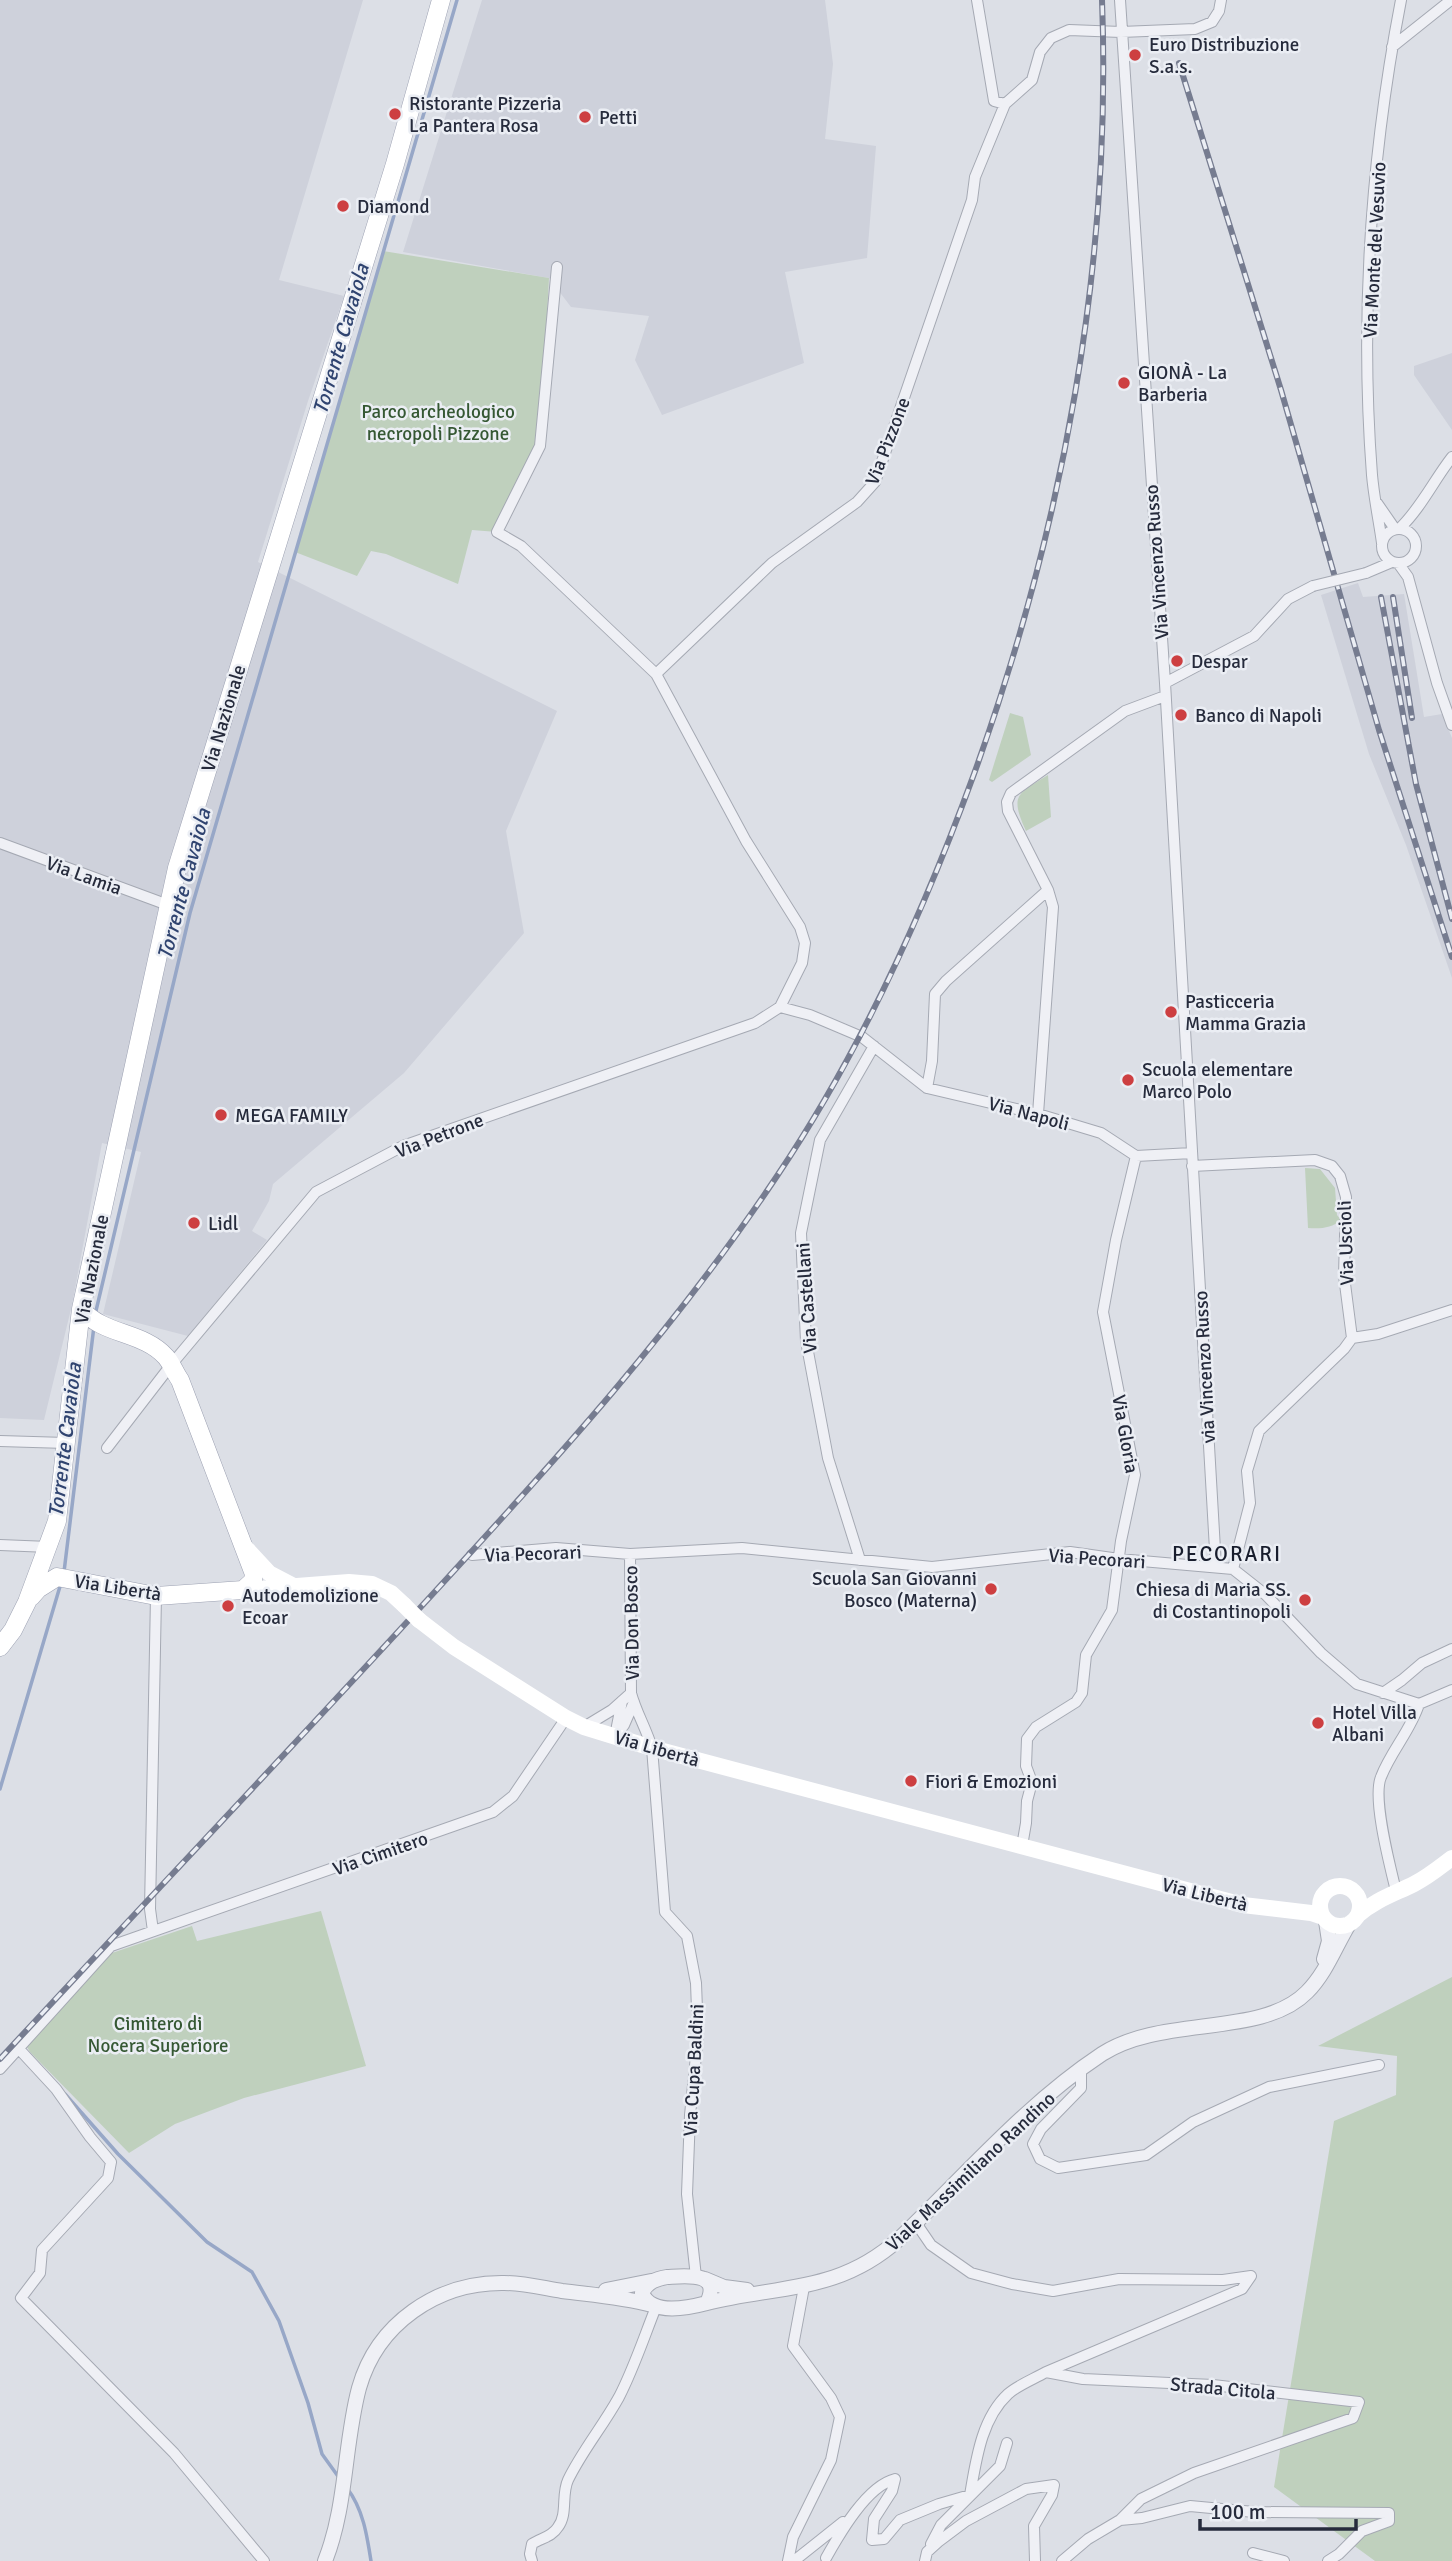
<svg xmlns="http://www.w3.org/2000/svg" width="1452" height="2561" font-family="Signika,sans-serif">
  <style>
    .built { fill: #ced1db }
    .green { fill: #bfd0bd }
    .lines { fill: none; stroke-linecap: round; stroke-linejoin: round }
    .stream { stroke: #97a7c7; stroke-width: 3.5 }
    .minor-casing { stroke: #a5a9b3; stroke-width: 12 }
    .tertiary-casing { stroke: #a5a9b3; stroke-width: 16 }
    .primary-casing { stroke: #9ca1b2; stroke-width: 19 }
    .minor { stroke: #eff0f5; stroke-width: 10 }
    .tertiary { stroke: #eff0f5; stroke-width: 14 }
    .secondary { stroke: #fff; stroke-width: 16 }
    .primary { stroke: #fff; stroke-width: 18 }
    .rail-casing { stroke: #767c90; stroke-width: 6 }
    .rail { stroke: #ebeef4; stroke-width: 3.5; stroke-dasharray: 10; stroke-linecap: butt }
    .minor-bridge-casing { stroke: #a5a9b3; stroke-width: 12; stroke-linecap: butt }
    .minor-bridge { stroke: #eff0f5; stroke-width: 10 }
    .secondary-bridge { stroke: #fff; stroke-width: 16 }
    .poi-dot { fill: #cd3f41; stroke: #ebeef4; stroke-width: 2.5 }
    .labels { text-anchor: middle; stroke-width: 5; stroke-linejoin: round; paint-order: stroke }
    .poi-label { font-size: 19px; fill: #262b3c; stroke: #ebeef4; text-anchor: start }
    .street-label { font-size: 19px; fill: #262b3c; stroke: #ebeef4 }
    .park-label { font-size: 19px; fill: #355833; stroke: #ebeef4 }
    .water-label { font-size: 21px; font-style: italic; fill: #304470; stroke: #ebeef4 }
    .neighbourhood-label { font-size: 21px; letter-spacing: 2px; fill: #181d2d; stroke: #ebeef4 }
  </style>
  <rect width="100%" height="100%" fill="#dcdfe6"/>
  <!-- built -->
  <path class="built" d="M0,0h363l-84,280 65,16 -36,105 -50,161 299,149 -51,120 18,102 -120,140 -131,111 -4,17 -17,30 15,9 -79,96 -85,-22 38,-162 -39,-9 -30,162 -28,115 -44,-2z
    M482,0h343l8,64 -8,75 51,7 -9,112 -82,14 19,91 -142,52 -27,-55 14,-44 -78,-9 -22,-29 -146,-26z
    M1452,353v77l-38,-55v-9z
    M1358,583l5,14 41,-3 20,123 18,-3 10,24v240l-46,-133 -37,-91 -48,-159z"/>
  <!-- green -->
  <path class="green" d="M383,251l166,27 -9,168 -43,86 -25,-2 -14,54 -72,-30 -15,-3 -14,25 -62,-24z
    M1010,713l13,4 8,38 -39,27 -3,-2z
    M1048,775l3,42 -25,14c-17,-37 -8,-37 22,-56z
    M1305,1168l15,1 15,19 2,27 4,5c-9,8 -20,9 -33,8z
    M321,1911l45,155 -122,32 -69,26 -46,29 -99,-101 -3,-5 79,-92 86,-29 5,15z
    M1452,1977v584h-77l-101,-74 60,-366 62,-26 1,-39 -79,-10z"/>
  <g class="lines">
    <!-- stream -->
    <path class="stream" d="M95,1315l95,-402 267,-913
      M64,1572l30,-246
      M0,1789l61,-206
      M65,2094l53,60 89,88 45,30 27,49 29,82 14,51 18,25
      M347,2488c16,21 20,47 24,73"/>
    <!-- minor casing -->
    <g class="minor-casing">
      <path id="minor" d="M977,0l17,101 11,3
        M1120,0l45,683 51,884
        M1392,47l59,-47
        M557,267l-17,179 -43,86 24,14 135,128
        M1377,503l18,26
        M1400,528c21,-20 34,-48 52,-71
        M1382 546a17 17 0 1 1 34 0a17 17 0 1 1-34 0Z
        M1382,543c-3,-22 -8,-45 -10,-68 -12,-158 -1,-320 29,-475
        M1398,563l10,14 29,106 15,42
        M1366,573l26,-11
        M1165,683l89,-47 34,-37 25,-13
        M0,843l168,62
        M780,1007l22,-44 3,-20 -5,-16 -54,-86 -90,-167 116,-111 85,-61 18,-20 97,-282 3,-23 30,-73 27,-24 8,-28 11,-14 18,-8 52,2 74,-3 17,-7 7,-11 2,-11
        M927,1088l5,-27 3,-67 11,-13 102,-91 -40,-79 -1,-9 4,-9 114,-82 40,-15
        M1038,1114l15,-207 -5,-17
        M1192,1166l123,-6 17,6 8,10 6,21 -2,79 8,62
        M0,1441l66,2
        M107,1448l64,-83 145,-173 87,-46 352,-123 25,-16 30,8 52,22 65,51 111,26 63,19 35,23 56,-3
        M0,1545l49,2
        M630,1554l1,139c5,19 15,35 21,55l13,164 22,24 9,47 2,53 -8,79 -3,79 9,83
        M472,1555l84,-7 74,6 112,-6 190,19 138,-15 49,7 114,10 33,26 55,58 36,31 62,20
        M860,1560l-32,-102 -22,-117 -5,-108 19,-93 54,-94
        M1233,1569l17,-66 -3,-32 12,-40 85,-82 8,-11 26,-4 74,-24
        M1383,1693l19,-13 20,-17 30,-14
        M1419,1704l33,-14
        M584,1727l28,-17 19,-17
        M615,1736l9,-11 10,-23
        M615,1736l7,-35
        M1022,1846l4,-23 1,-22 5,-19 -6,-16 1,-27 9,-12 40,-25 6,-9 4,-38 26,-45 9,-69 14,-66 -32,-163 13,-72 20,-84
        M1396,1891c-6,-25 -24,-93 -15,-114 10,-26 30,-47 38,-73
        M153,1931l-3,-22 6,-313
        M19,2049l37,40 34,48 21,25 -3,16 -66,72 -2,23 -19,25 153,155 90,108
        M0,2069l111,-123 382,-134 20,-16 53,-78
        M1081,2069v19l-40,41 -8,15 7,15 18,9 88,-13 47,-33 76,-35 110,-22
        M916,2223l15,22 40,28 41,11 41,7 66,-12 104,1 28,-4 -9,13 -196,83 37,7 130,6 146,17 -6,16 -159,55 -53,26 -21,21 22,-2 48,-12 64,6 135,1v8l-27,10 -23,23 -11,7
        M931,2544l10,-19 59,-59 7,-23
        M1253,2553l31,8
        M826,2558c14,-25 41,-72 69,-79l-3,12 -18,28 -2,21 12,-1 16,-19 39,-16 31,-9c6,-34 11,-76 38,-101 10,-9 26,-15 38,-22
        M532,2561l-2,-7 2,-10c9,-6 20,-7 26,-17 10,-13 3,-32 10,-47 14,-29 35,-54 51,-83 15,-29 25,-60 37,-90
        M788,2561l5,-24 38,-77 9,-43 -9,-19 -38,-52 11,-59
        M794,2561l49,-39
        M925,2561l2,-9 11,-10 28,-21 60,-32 28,-4 -2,10 -18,31 1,35
        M1062,2561l26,-22 32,-19"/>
    </g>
    <!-- tertiary casing -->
    <g class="tertiary-casing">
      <path id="tertiary" d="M1324,1959l5,-18 -3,-20
        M667,2277c19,-1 55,-6 40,26 -19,5 -56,13 -65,-10 5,-11 14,-14 25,-16z
        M705,2279l19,8 23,3
        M606,2290l45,-9
        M707,2303c73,-18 132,-10 192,-64 66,-63 126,-134 203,-185 60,-39 160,-16 205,-62 19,-19 28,-45 42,-68
        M325,2561c22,-55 19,-117 34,-173 18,-64 78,-106 145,-105 19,0 39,5 58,8 31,4 60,6 90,14"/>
    </g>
    <!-- primary casing -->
    <g class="primary-casing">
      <path id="primary" d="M31,1597l7,-8 19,-12 99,19 87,-6 10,-9 1,-7 -74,-194c-5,-7 -8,-16 -14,-23 -23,-26 -62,-21 -85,-48
        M0,1647l13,-17 14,-28 30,-81 24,-212 96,-441 218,-704 46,-164"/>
    </g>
    <!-- minor -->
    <use href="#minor" class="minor"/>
    <!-- tertiary -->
    <use href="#tertiary" class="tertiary"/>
    <!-- secondary -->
    <path class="secondary" d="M245,1547l24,26 23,12
      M243,1590l106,-8 23,2 19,9 13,12
      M419,1620l35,27 112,71 18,9 68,21 591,157 68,8 12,4
      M1320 1906a20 20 0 1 1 40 0a20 20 0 1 1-40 0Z
      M1358,1915c17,-15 36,-21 56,-31 14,-7 26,-17 38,-26"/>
    <!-- primary -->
    <use href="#primary" class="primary"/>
    <!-- rail casing -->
    <g class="rail-casing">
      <path id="rail" d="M1179,63l102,327 98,340 73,227
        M1381,597l35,187 36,135
        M1393,597l19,121
        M0,2059c143,-155 288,-307 430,-462 124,-135 245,-268 347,-421 84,-125 146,-262 197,-402 89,-246 138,-512 128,-774"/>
    </g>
    <!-- rail -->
    <use href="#rail" class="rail"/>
    <!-- minor-bridge casing -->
    <g class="minor-bridge-casing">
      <path id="minor-bridge" d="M1313,586l53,-13"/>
    </g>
    <!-- minor-bridge -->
    <use href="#minor-bridge" class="minor-bridge"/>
    <!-- secondary-bridge -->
    <path class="secondary-bridge" d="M404,1605l15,15"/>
  </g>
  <!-- markers -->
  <g class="poi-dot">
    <circle cx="1135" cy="55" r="7"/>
    <circle cx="395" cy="114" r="7"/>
    <circle cx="585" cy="117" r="7"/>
    <circle cx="343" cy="206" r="7"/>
    <circle cx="1124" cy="383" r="7"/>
    <circle cx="1177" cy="661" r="7"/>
    <circle cx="1181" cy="715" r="7"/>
    <circle cx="1171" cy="1012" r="7"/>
    <circle cx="1128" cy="1080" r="7"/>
    <circle cx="221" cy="1115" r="7"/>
    <circle cx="194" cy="1223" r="7"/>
    <circle cx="991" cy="1589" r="7"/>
    <circle cx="1305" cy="1600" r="7"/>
    <circle cx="228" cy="1606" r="7"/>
    <circle cx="1318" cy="1723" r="7"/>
    <circle cx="911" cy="1781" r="7"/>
  </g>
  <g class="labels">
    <!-- poi labels -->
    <g class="poi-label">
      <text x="1149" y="51">Euro Distribuzione<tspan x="1149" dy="22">S.a.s.</tspan></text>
      <text x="409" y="110">Ristorante Pizzeria<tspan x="409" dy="22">La Pantera Rosa</tspan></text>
      <text x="599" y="124">Petti</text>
      <text x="357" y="213">Diamond</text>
      <text x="1138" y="379">GIONÀ - La<tspan x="1138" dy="22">Barberia</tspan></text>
      <text x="1191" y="668">Despar</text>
      <text x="1195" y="722">Banco di Napoli</text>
      <text x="1185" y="1008">Pasticceria<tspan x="1185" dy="22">Mamma Grazia</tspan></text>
      <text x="1142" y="1076">Scuola elementare<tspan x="1142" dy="22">Marco Polo</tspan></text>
      <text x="235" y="1122">MEGA FAMILY</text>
      <text x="208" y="1230">Lidl</text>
      <text x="977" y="1585" text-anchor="end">Scuola San Giovanni<tspan x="977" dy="22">Bosco (Materna)</tspan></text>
      <text x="1291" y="1596" text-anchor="end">Chiesa di Maria SS.<tspan x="1291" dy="22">di Costantinopoli</tspan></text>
      <text x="242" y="1602">Autodemolizione<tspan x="242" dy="22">Ecoar</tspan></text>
      <text x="1332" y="1719">Hotel Villa<tspan x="1332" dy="22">Albani</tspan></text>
      <text x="925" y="1788">Fiori &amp; Emozioni</text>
    </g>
    <!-- street labels -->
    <g class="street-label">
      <text transform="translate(1374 250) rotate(-87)" y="7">Via Monte del Vesuvio</text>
      <text transform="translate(887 441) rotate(-69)" y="7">Via Pizzone</text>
      <text transform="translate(1156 562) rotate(-94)" y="7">Via Vincenzo Russo</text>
      <text transform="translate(223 718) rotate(-73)" y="7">Via Nazionale</text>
      <text transform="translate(84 875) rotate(20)" y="7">Via Lamia</text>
      <text transform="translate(1029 1113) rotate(15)" y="7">Via Napoli</text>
      <text transform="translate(439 1135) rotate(-21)" y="7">Via Petrone</text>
      <text transform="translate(1345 1243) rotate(-92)" y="7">Via Uscioli</text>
      <text transform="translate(91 1269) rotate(-79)" y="7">Via Nazionale</text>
      <text transform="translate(806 1298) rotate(-94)" y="7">Via Castellani</text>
      <text transform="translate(1204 1367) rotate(-93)" y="7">via Vincenzo Russo</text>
      <text transform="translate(1126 1434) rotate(80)" y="7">Via Gloria</text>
      <text transform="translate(533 1553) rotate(-2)" y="7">Via Pecorari</text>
      <text transform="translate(1097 1558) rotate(4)" y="7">Via Pecorari</text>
      <text transform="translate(118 1587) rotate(9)" y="7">Via Libertà</text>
      <text transform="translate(631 1623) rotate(-91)" y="7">Via Don Bosco</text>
      <text transform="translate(657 1748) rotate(16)" y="7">Via Libertà</text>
      <text transform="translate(380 1853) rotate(-19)" y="7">Via Cimitero</text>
      <text transform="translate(1205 1894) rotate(14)" y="7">Via Libertà</text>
      <text transform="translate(693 2070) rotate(-87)" y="7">Via Cupa Baldini</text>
      <text transform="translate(970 2171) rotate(-43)" y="7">Viale Massimiliano Randino</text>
      <text transform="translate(1223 2388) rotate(5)" y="7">Strada Citola</text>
    </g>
    <!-- park labels -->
    <g class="park-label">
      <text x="438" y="418">Parco archeologico<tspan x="438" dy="22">necropoli Pizzone</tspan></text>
      <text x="158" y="2030">Cimitero di<tspan x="158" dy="22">Nocera Superiore</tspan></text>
    </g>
    <!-- water labels -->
    <g class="water-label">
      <text transform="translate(341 339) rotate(-74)" y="7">Torrente Cavaiola</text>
      <text transform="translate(184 884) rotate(-75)" y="7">Torrente Cavaiola</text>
      <text transform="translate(65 1440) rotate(-83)" y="7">Torrente Cavaiola</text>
    </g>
    <!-- neighbourhood labels -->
    <g class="neighbourhood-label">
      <text x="1227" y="1561">PECORARI</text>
    </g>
  </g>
  <!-- scale -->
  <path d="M1200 2519v10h156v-10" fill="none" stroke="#262b3c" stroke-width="3.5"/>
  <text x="1210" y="2519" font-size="21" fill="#262b3c" stroke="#ebeef4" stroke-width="5" paint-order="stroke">100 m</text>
</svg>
